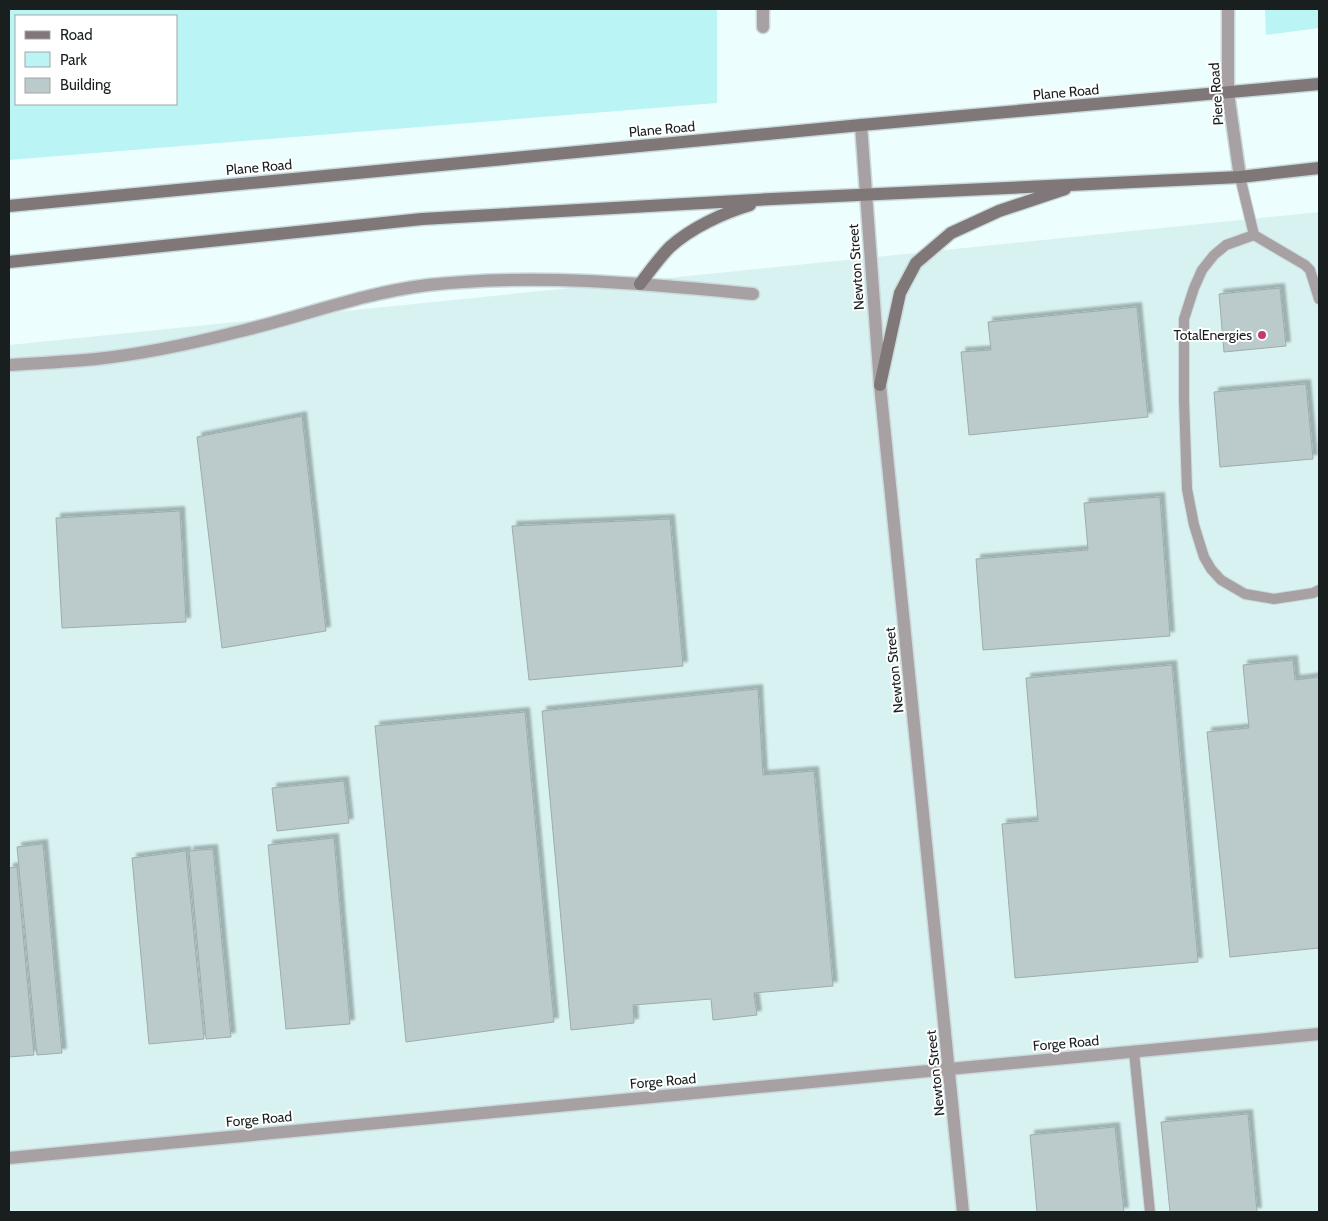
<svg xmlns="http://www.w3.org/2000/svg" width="1328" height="1221" font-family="Cabin,sans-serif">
  <defs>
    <filter id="shadow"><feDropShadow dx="4.5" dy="-4.5" stdDeviation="1" flood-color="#0004"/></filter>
  </defs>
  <rect width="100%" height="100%" fill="#edfefe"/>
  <!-- built -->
  <path fill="#d8f2f2" d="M1319 212V1212H9V345Z"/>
  <!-- green -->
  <path fill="#baf4f4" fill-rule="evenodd" d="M9 9H717V103L9 160ZM16 16H176V104H16Z
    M1265 9H1319V28L1266 35Z"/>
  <!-- building -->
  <path fill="#bbcbcb" stroke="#9dadad" filter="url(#shadow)" d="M1280 288 1286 346 1224 352 1219 294Z
    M1137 307 1148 417 969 435 961 352 991 350 988 322Z
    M1306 384 1313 459 1220 467 1214 392Z
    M302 416 326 631 222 648 197 437Z
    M1160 497 1170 636 983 650 976 559 1088 550 1084 503Z
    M180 511 186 622 62 628 56 518Z
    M670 519 683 666 529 680 512 526Z
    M1293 660 1295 680 1319 677V948L1230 957 1207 732 1249 728 1243 665Z
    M1172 665 1198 962 1015 978 1002 824 1038 821 1026 678Z
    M758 689 763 775 814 771 833 986 754 993 757 1015 713 1020 711 999 633 1005 634 1023 571 1030 542 711Z
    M525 712 554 1022 406 1042 375 726Z
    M344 781 349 823 277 831 272 788Z
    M334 838 350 1024 286 1029 268 845Z
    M43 844 62 1053 37 1055 17 847Z
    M213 849 231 1037 206 1039 189 851Z
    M186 851 204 1039 149 1044 132 858Z
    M17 867 34 1055 9 1057V868Z
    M1248 1114 1257 1212H1170L1161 1122Z
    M1115 1127 1124 1212H1037L1030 1135Z"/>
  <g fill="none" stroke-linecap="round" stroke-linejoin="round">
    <!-- lane casing -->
    <g stroke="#cbdada" stroke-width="12">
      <path id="lane" d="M1240 177 1254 235 1305 265 1310 270 1319 299
        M1254 235 1226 245 1214 255 1202 270 1194 288 1184 319V400L1187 489 1194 525 1204 557 1211 569 1221 580 1245 594 1274 599 1313 593 1319 590
        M1134 1052 1150 1212"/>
    </g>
    <!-- street casing -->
    <g stroke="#cbdada" stroke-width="15">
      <path id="street" d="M763 9V27
        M1228 9V93L1240 177
        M861 125 880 385 963 1212
        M9 365C38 363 67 362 96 359 143 354 190 344 237 332 301 317 362 293 428 285 535 273 647 284 753 294
        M9 1158 1319 1034"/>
    </g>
    <!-- secondary casing -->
    <g stroke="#cbdada" stroke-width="15">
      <path id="secondary" d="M9 206 861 125 1319 84
        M9 262 422 219 772 199 1240 177 1319 168
        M640 284C650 271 659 258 670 247 691 228 723 213 750 205
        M880 385 900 293 916 263 951 233 999 211 1065 189"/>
    </g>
    <!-- lane -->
    <use href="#lane" stroke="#a8a1a3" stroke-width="10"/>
    <!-- street -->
    <use href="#street" stroke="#a8a1a3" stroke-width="12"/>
    <!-- secondary -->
    <use href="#secondary" stroke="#807779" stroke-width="12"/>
  </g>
  <!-- markers -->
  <circle fill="#c33974" stroke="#fff" stroke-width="2" cx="1262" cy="335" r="5"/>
  <g text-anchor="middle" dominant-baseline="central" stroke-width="4" stroke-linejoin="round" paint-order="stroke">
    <!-- street labels -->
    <g font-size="14" fill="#191f1f" stroke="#fff">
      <text transform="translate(1066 92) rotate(-5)">Plane Road</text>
      <text transform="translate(1216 94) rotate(-94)">Piere Road</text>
      <text transform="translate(662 129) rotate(-5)">Plane Road</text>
      <text transform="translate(259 167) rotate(-5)">Plane Road</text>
      <text transform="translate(856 267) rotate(-94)">Newton Street</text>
      <text transform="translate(894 670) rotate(-96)">Newton Street</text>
      <text transform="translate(1066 1043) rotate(-5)">Forge Road</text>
      <text transform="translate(935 1073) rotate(-96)">Newton Street</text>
      <text transform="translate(663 1081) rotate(-5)">Forge Road</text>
      <text transform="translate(259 1119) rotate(-5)">Forge Road</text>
    </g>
    <!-- poi labels -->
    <g font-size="14" fill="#191f1f" stroke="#fff" text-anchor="end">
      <text x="1252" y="335">TotalEnergies</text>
    </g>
  </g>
  <!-- border -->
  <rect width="1328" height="1221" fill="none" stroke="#191f1f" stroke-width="20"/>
  <!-- legend -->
  <rect x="15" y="15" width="162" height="90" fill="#ffffff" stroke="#a3a5a5"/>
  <rect x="25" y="31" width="25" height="8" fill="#807779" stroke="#a3a5a5"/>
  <text x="60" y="40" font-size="15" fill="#191f1f">Road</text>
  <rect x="25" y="52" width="25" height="15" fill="#baf4f4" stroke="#a3a5a5"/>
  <text x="60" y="65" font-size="15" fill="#191f1f">Park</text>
  <rect x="25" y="78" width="25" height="15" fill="#bbcbcb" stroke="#a3a5a5"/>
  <text x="60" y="90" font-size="15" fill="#191f1f">Building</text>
</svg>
